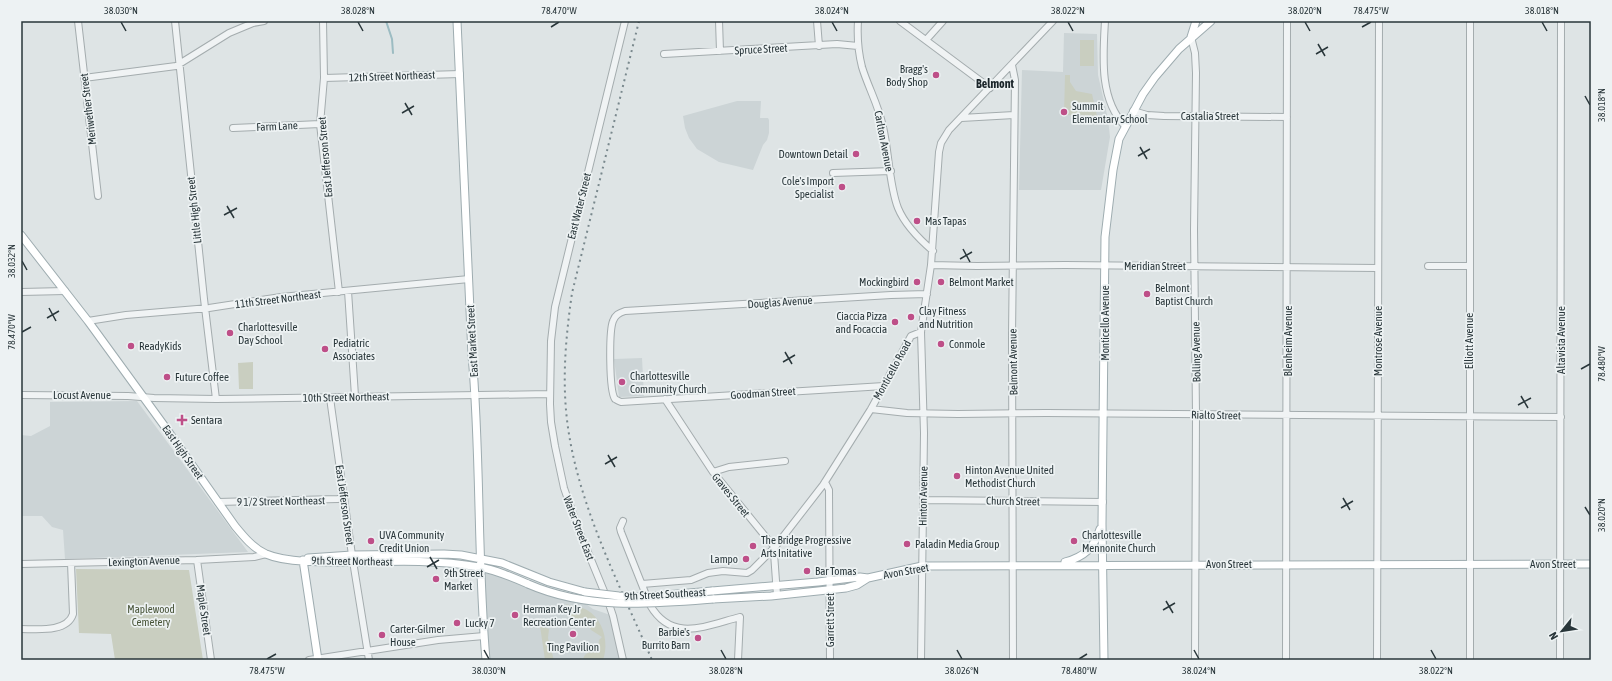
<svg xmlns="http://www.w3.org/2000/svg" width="1612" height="681" font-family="'Asap Condensed',sans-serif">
  <rect width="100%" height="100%" fill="#dee4e5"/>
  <!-- built -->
  <path fill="#ccd4d6" d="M1064 33 1097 34 1098 75 1108 119 1110 137 1101 190H1019L1022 70 1063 72Z
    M737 101H761L760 118H768V120L769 118V133L767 140 763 145 753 170 719 162 697 149 689 138 685 128 683 116Z
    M642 358 644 396 619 397 614 359Z
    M137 401 248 552 65 559 63 530 52 527 42 516H21V435L31 436 50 426V402Z
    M480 573H494L556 597 586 604 593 609 613 616 623 660H486Z"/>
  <!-- green -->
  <path fill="#c9cec0" d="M1080 40H1094V66H1080Z
    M1065 75H1070V82L1076 91 1092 94 1097 116 1064 115Z
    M253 362V389H239L238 363Z
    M76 569 189 570 203 660H115L111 634 79 633Z
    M566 604C572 606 582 607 587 610 604 620 609 643 603 660H578L580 658 583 659C585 654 586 653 592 652L594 647 598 646 599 640 602 637 591 630 588 625C582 623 576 620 571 616Z
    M540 626 549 629 548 638 550 647 549 651 552 653 554 660H545Z"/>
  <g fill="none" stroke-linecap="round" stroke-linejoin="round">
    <!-- stream -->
    <path stroke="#9cbcc2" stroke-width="2" d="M386 21 392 39 393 53"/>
    <!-- minor casing -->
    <g stroke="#a4acae" stroke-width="8">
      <path id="minor" d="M78 21 98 196
        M175 21 204 299 216 399
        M323 21 324 78 320 124 339 292
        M719 21 720 51
        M817 21 819 46
        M858 21C857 37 858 51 862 67 868 87 879 106 883 127 889 152 889 185 898 208 905 225 919 239 933 251
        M900 21 990 88
        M1105 21C1103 56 1099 99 1125 126
        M1191 37 1195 53 1196 73 1194 230 1196 414 1195 660
        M926 40 943 21
        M664 54 837 44 858 46
        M1012 65 1015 80 1012 336 1013 660
        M84 78 176 66 229 33 253 23 264 21
        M324 78 460 74
        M1133 111 1147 115 1164 116 1287 117
        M961 118 1014 115
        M233 128 320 124
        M833 173 891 171
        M931 265 977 266 1065 265 1378 268
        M1428 266H1469
        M348 291 355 396
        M21 292 65 291
        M88 321 126 315 209 308 281 297 469 279
        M884 386 621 402C618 401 617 400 615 399 609 391 609 331 613 321 615 315 619 313 625 311L891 295 927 294
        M21 395 128 396 154 398 216 399 550 394
        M330 398 352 555 369 660
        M665 399 713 472 769 541 775 547
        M871 409 907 413 958 414 1046 413 1561 417
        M713 472 729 467 785 461
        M825 482 829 490 830 660
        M923 500 1103 502
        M218 502 338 499 344 497
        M623 521 620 528 621 532 650 605C672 643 705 626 740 617L738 660
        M775 547 774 553 777 595
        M197 560 211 660
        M21 564 197 560 254 557 266 554
        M642 584 691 580 708 573 723 571 747 573 752 570 775 547 823 485 871 409 911 336 921 332
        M21 629C36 629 67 633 73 614L71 563
        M309 660 438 640 484 636
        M623 660 613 616 608 601 578 528 564 488 555 446 551 422 550 404 551 341 555 307 625 21
        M921 660 924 433 921 332 931 265 939 152 941 143 949 130 1053 21
        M1286 660 1287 21
        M1377 660 1379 21
        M1470 660V21
        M1560 660 1561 21"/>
    </g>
    <!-- major casing -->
    <g stroke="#9eacb0" stroke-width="9">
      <path id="major" d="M457 21 472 355C481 456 477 559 486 660
        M1191 37 1196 21
        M21 235 88 321 163 424 235 526C244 537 253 548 266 554 289 564 335 562 360 562 399 561 440 560 479 567 496 570 512 577 528 584
        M308 558 352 555 444 554 461 555 502 563 549 582 585 592
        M303 560 318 660
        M1065 562C1084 557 1094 548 1100 529
        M712 591 818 582 860 577 868 578
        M713 599 771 596 846 588 857 585 868 578 922 566 1591 564
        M1104 660 1102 524 1105 237 1113 170 1119 139 1143 94 1155 77 1179 49 1211 21"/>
    </g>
    <!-- minor -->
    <use href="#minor" stroke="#f0f3f4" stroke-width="6"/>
    <!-- major -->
    <use href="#major" stroke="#fff" stroke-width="7"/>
    <!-- rail -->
    <path stroke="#79888d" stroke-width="2" stroke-dasharray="2 4" stroke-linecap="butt" d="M639 21 572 293C566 335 562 377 567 420 577 504 619 583 652 660"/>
    <!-- major-bridge casing -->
    <g stroke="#9eacb0" stroke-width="9" stroke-linecap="butt">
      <path id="major-bridge" d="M528 584C588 610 650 604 713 599
        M585 592 619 596 643 597 712 591"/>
    </g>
    <!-- major-bridge -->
    <use href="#major-bridge" stroke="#fff" stroke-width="7"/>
  </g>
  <!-- ticks -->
  <path fill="none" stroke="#29363a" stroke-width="1.5" d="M121 22 126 31M358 22 363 31M832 22 837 31M1068 22 1073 31M1305 22 1310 31M1542 22 1547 31M551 27 559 22M1362 27 1371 22M1318 44 1325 56M1316 54 1328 47M1585 96 1590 105M405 103 412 115M402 113 414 106M1140 147 1147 159M1138 156 1150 149M227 206 234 218M224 215 237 208M963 249 970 262M960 259 972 252M22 261 27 270M49 308 56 321M47 318 59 311M22 332 31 327M785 352 792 364M783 362 795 355M1581 369 1590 364M1521 396 1528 408M1518 405 1531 398M608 455 615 467M605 464 617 457M1343 498 1350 510M1585 507 1590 515M1341 508 1353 501M430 557 437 569M427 567 439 560M1166 601 1173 613M1163 610 1175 603M484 650 489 659M721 650 726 659M957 650 962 659M1194 650 1199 659M1431 650 1436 659M267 659 276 654M1079 659 1087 654"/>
  <!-- markers -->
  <g fill="#be4f88" stroke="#edf2f3" stroke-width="1.5">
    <circle cx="936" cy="75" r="4"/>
    <circle cx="1064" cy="112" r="4"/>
    <circle cx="856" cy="154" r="4"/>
    <circle cx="842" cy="187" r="4"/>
    <circle cx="917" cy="221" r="4"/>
    <circle cx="917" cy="282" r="4"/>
    <circle cx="941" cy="282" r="4"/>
    <circle cx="1147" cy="294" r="4"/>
    <circle cx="911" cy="317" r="4"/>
    <circle cx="895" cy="322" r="4"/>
    <circle cx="230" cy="333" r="4"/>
    <circle cx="941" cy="344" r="4"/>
    <circle cx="131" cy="346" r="4"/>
    <circle cx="325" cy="349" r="4"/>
    <circle cx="167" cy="377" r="4"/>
    <circle cx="622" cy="382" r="4"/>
    <path d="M180 414h4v4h4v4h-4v4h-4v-4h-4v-4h4z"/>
    <circle cx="957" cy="476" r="4"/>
    <circle cx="371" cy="541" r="4"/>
    <circle cx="1074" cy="541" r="4"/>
    <circle cx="907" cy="544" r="4"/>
    <circle cx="753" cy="546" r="4"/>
    <circle cx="746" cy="559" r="4"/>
    <circle cx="807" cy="571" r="4"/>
    <circle cx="436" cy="579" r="4"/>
    <circle cx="515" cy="615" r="4"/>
    <circle cx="457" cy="623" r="4"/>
    <circle cx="573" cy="634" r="4"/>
    <circle cx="382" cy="635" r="4"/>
    <circle cx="698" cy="638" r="4"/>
  </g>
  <g text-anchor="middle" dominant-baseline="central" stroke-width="3.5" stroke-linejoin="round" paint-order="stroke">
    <!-- street labels -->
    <g font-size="11" fill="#29363a" stroke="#edf2f3">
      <text transform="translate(761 49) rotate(-3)">Spruce Street</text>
      <text transform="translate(392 76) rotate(-2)">12th Street Northeast</text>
      <text transform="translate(88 109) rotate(-97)">Meriwether Street</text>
      <text x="1210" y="116">Castalia Street</text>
      <text transform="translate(277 126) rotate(-3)">Farm Lane</text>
      <text transform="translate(884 141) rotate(79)">Carlton Avenue</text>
      <text transform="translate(325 157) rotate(-95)">East Jefferson Street</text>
      <text transform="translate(579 206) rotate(-76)">East Water Street</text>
      <text transform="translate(194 210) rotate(-96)">Little High Street</text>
      <text x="1155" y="266">Meridian Street</text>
      <text transform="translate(278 299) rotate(-7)">11th Street Northeast</text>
      <text transform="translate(780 302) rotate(-4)">Douglas Avenue</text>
      <text transform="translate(1105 323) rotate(-90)">Monticello Avenue</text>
      <text transform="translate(1561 340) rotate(-90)">Altavista Avenue</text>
      <text transform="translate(472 341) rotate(-93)">East Market Street</text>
      <text transform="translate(1288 341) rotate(-90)">Blenheim Avenue</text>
      <text transform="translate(1378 341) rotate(-90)">Montrose Avenue</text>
      <text transform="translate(1469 341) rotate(-90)">Elliott Avenue</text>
      <text transform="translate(1196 352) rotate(-91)">Bolling Avenue</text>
      <text transform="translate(1013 362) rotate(-91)">Belmont Avenue</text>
      <text transform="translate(892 370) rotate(-61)">Monticello Road</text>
      <text transform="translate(763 393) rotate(-4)">Goodman Street</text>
      <text x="82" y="395">Locust Avenue</text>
      <text transform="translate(346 397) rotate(-1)">10th Street Northeast</text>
      <text transform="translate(1216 415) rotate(1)">Rialto Street</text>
      <text transform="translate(183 452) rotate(55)">East High Street</text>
      <text transform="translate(731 495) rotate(51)">Graves Street</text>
      <text transform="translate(923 496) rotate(-89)">Hinton Avenue</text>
      <text transform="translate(281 501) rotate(-1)">9 1/2 Street Northeast</text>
      <text transform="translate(1013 501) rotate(1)">Church Street</text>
      <text transform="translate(345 505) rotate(82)">East Jefferson Street</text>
      <text transform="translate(579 528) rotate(69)">Water Street East</text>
      <text transform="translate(144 561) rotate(-2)">Lexington Avenue</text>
      <text transform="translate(352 561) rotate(1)">9th Street Northeast</text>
      <text x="1229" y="564">Avon Street</text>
      <text x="1553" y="564">Avon Street</text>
      <text transform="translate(906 571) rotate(-10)">Avon Street</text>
      <text transform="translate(665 594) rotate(-3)">9th Street Southeast</text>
      <text transform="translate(204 610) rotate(82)">Maple Street</text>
      <text transform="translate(830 620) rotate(-90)">Garrett Street</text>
    </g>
    <!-- poi labels -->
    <g font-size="11" fill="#29363a" stroke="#edf2f3" text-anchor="start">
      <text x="928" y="69" text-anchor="end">Bragg's<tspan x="928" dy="13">Body Shop</tspan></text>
      <text x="1072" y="106">Summit<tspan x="1072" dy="13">Elementary School</tspan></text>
      <text x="848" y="154" text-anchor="end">Downtown Detail</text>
      <text x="834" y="181" text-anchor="end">Cole's Import<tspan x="834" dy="13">Specialist</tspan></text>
      <text x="925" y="221">Mas Tapas</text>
      <text x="909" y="282" text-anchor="end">Mockingbird</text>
      <text x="949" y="282">Belmont Market</text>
      <text x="1155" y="288">Belmont<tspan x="1155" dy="13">Baptist Church</tspan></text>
      <text x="919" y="311">Clay Fitness<tspan x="919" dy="13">and Nutrition</tspan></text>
      <text x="887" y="316" text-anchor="end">Ciaccia Pizza<tspan x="887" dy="13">and Focaccia</tspan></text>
      <text x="238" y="327">Charlottesville<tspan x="238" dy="13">Day School</tspan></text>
      <text x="333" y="343">Pediatric<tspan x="333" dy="13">Associates</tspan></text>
      <text x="949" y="344">Conmole</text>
      <text x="139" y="346">ReadyKids</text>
      <text x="630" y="376">Charlottesville<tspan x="630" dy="13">Community Church</tspan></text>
      <text x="175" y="377">Future Coffee</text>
      <text x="191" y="420">Sentara</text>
      <text x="965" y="470">Hinton Avenue United<tspan x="965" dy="13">Methodist Church</tspan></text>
      <text x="379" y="535">UVA Community<tspan x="379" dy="13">Credit Union</tspan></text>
      <text x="1082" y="535">Charlottesville<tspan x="1082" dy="13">Mennonite Church</tspan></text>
      <text x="761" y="540">The Bridge Progressive<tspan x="761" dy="13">Arts Initative</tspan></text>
      <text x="915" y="544">Paladin Media Group</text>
      <text x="738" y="559" text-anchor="end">Lampo</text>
      <text x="815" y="571">Bar Tomas</text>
      <text x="444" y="573">9th Street<tspan x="444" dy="13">Market</tspan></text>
      <text x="523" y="609">Herman Key Jr<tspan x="523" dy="13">Recreation Center</tspan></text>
      <text x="465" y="623">Lucky 7</text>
      <text x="390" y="629">Carter-Gilmer<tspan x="390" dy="13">House</tspan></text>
      <text x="690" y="632" text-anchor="end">Barbie's<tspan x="690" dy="13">Burrito Barn</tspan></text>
      <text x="573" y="647" text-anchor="middle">Ting Pavilion</text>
    </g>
    <!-- park labels -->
    <g font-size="11" fill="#485438" stroke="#edf2f3">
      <text x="151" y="609">Maplewood<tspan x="151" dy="13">Cemetery</tspan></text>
    </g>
    <!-- neighbourhood labels -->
    <g font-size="12" font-weight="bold" fill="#1b262b" stroke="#edf2f3">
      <text x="995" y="84">Belmont</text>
    </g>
  </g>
  <!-- border -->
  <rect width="1612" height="681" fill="none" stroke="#edf2f3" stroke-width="44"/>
  <!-- north arrow -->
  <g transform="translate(1562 631) rotate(240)" stroke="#edf2f3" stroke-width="3" paint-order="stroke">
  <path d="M0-3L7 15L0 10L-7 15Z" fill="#29363a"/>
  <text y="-6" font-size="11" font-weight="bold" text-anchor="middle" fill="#29363a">N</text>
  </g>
  <rect x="22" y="22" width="1568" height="637" fill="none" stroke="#29363a" stroke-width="1.5"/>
  <g font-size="10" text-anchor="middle" fill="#29363a">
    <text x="121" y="14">38.030°N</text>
    <text x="358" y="14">38.028°N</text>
    <text x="559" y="14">78.470°W</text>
    <text x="832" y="14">38.024°N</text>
    <text x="1068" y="14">38.022°N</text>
    <text x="1305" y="14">38.020°N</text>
    <text x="1371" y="14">78.475°W</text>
    <text x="1542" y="14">38.018°N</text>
    <text transform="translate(1601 105) rotate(-90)" y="4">38.018°N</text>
    <text transform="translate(11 261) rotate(-90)" y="4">38.032°N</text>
    <text transform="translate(11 332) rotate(-90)" y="4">78.470°W</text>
    <text transform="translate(1601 364) rotate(-90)" y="4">78.480°W</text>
    <text transform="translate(1601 515) rotate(-90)" y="4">38.020°N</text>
    <text x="267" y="674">78.475°W</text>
    <text x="489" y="674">38.030°N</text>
    <text x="726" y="674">38.028°N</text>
    <text x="962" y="674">38.026°N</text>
    <text x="1079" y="674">78.480°W</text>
    <text x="1199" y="674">38.024°N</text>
    <text x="1436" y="674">38.022°N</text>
  </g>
</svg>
